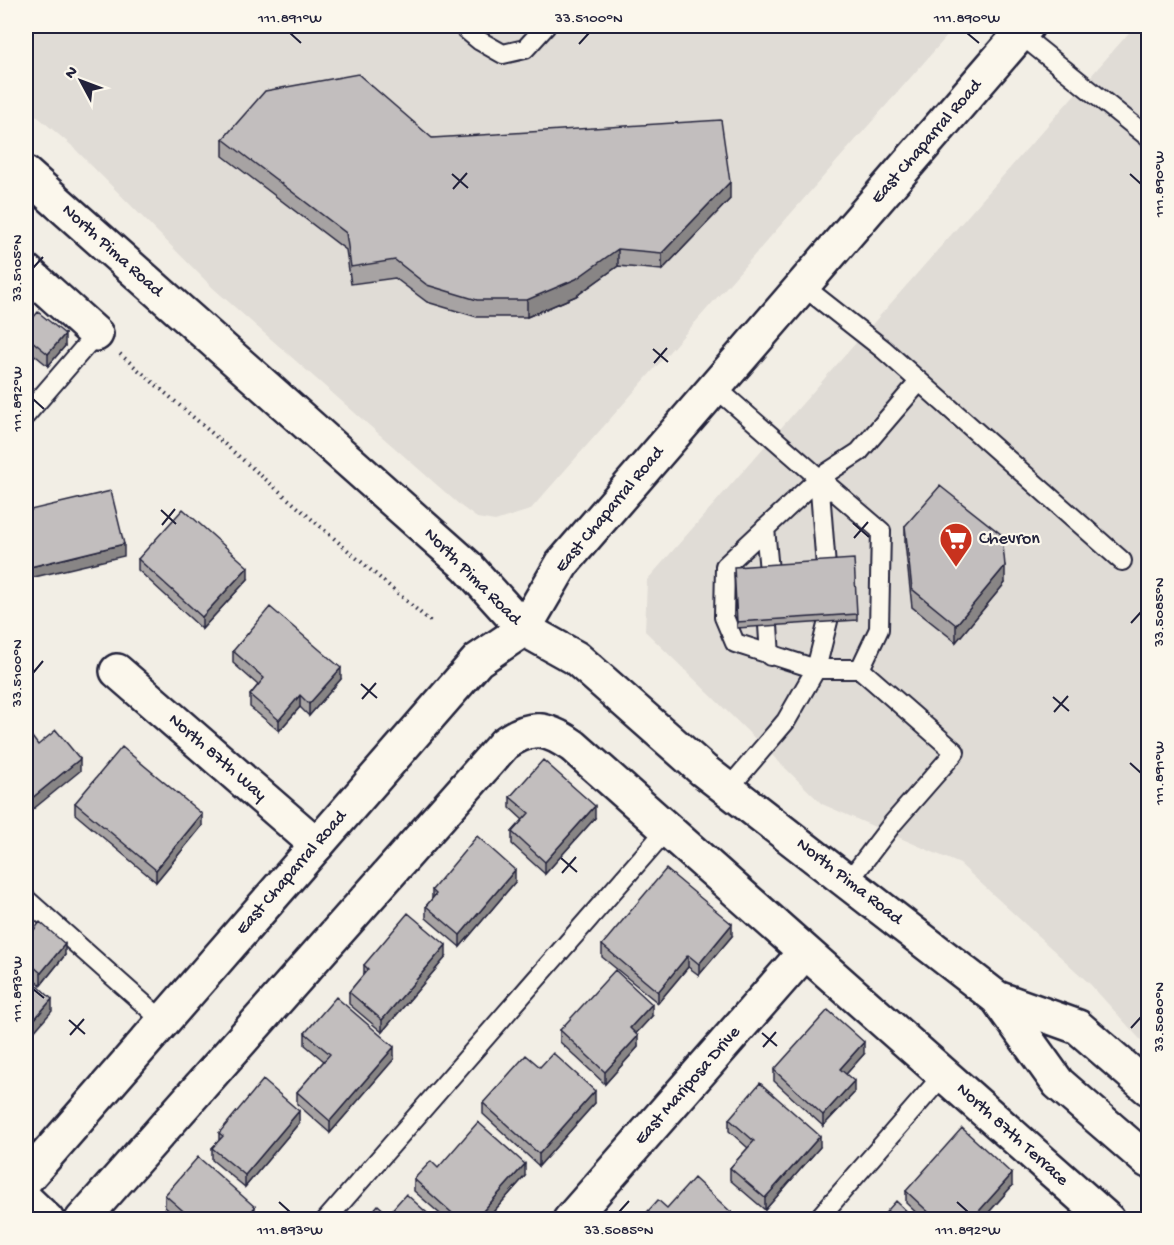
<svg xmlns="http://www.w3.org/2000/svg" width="1174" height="1245" font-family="'Gochi Hand',sans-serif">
  <rect width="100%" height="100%" fill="#f2eee5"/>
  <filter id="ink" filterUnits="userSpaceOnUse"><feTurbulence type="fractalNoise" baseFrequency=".0167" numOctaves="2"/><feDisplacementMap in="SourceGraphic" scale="12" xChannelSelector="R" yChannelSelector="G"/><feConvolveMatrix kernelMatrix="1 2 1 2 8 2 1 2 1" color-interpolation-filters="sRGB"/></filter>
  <g filter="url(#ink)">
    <!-- built -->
    <path fill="#e0dcd6" d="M26 26H956L530 510 495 521 477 518 462 507 213 288 71 145 26 107Z
      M1135 26H1148V1048L1090 984 960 864 822 804 645 631 647 580Z"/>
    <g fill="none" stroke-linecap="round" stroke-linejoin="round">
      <!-- service casing -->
      <g stroke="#22223b" stroke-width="22">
        <path id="service" d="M462 26 480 41 503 54 525 49 546 26
          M1003 26 1020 34 1148 137
          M803 286 883 349 1122 561
          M716 388 819 478 859 452 919 382
          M26 415 96 334
          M819 478 725 566 724 617 735 643 816 669 828 621
          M819 478 881 531 879 629 860 669
          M819 478 826 567
          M765 528 769 571
          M768 625 770 656
          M728 789 786 721 816 669H860L955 752 893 823 848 882
          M26 899 163 1021
          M326 1220 667 829
          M817 1220 944 1074"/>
      </g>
      <!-- minor casing -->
      <g stroke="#22223b" stroke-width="38">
        <path id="minor" d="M26 271 96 334
          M117 671 317 845
          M26 1200 47 1220
          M82 1220 504 744C531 724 547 728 573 746L1108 1220
          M570 1220 805 952"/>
      </g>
      <!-- secondary casing -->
      <g stroke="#22223b" stroke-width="38">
        <path id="secondary" d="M26 174 467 566 524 629 576 658 703 770 997 998 1058 1083 1148 1161
          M997 998 1078 1027 1148 1088
          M26 1179 478 660 524 629 562 564 1027 26"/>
      </g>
      <!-- path -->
      <path stroke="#22223b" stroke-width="4" stroke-dasharray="1.5 4.5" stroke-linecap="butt" d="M120 354 431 622"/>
      <!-- service -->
      <use href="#service" stroke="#fbf7ec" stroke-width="18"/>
      <!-- minor -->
      <use href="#minor" stroke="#fbf7ec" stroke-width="33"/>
      <!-- secondary -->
      <use href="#secondary" stroke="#fbf7ec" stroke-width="33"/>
    </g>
    <!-- wall -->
    <path fill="#a7a3a3" stroke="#22223b" stroke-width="1.5" d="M432 138 730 199 662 270 618 266 576 296 527 317H477L427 302 395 278 351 284 346 250 223 156V139Z
      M26 326 65 346 48 366 26 348Z
      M905 526 1005 583 956 642 912 607 905 543Z
      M138 559 248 579 202 629 138 570Z
      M734 573 857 614V620L737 628Z
      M233 651 341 679 309 716 300 707 279 731 250 707V695L258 685 233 663Z
      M510 797 595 818 545 874 512 844V832L523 820 510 808Z
      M75 803 202 826 156 882 75 814Z
      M515 882 460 947 426 918V906L432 899V890Z
      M732 936 699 975 688 967 658 1003 602 957V945Z
      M26 940 65 955 41 985 26 972Z
      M446 957 382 1032 349 1004V992L364 974V965Z
      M652 1016 636 1033 638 1047 605 1084 560 1042V1030Z
      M305 1033 394 1059 330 1133 297 1104V1092L324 1061 305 1045Z
      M864 1054 846 1074 854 1093 823 1126 774 1081V1070Z
      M540 1067 595 1103 539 1166 483 1114V1103Z
      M729 1119 820 1147 765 1210 730 1180V1168L748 1148 729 1131Z
      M299 1123 245 1187 212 1160V1148L219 1141V1133Z
      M525 1176 486 1220H447L414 1191V1179Z
      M1012 1186 982 1220H924L906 1203V1191Z
      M165 1195 255 1219 179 1220 165 1207Z"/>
    <!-- shaded-wall -->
    <path fill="#888585" stroke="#22223b" stroke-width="1.5" d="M730 182V199L662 270V253Z
      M618 249V266L576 296 527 317V300Z
      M65 334V346L48 366V354Z
      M124 544V556L26 579V568Z
      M1005 566V583L956 642V625Z
      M248 567V579L202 629V617Z
      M27 642V654L26 662V650Z
      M341 668V679L309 716V704Z
      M300 695V707L279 731V720Z
      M80 759V771L26 815V803Z
      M595 806V818L545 874V862Z
      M202 814V826L156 882V870Z
      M515 870V882L460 947V935Z
      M732 924V936L699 975V964Z
      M65 944V955L41 985V973Z
      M446 945V957L382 1032V1020Z
      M688 955V967L658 1003V992Z
      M52 999V1011L26 1041V1029Z
      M652 1004V1016L630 1040V1028Z
      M638 1036V1047L605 1084V1072Z
      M864 1042V1054L840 1081V1069Z
      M394 1047V1059L330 1133V1121Z
      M854 1081V1093L823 1126V1115Z
      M595 1091V1103L539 1166V1154Z
      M299 1111V1123L245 1187V1175Z
      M820 1136V1147L765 1210V1198Z
      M525 1164V1176L486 1220H475Z
      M1012 1174V1186L982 1220H971Z
      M255 1207 254 1220H244Z
      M731 1212V1220H724Z"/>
    <!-- building -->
    <path fill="#c2bebe" stroke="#22223b" stroke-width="1.5" d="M358 74 432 138 721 120 730 182 662 253 618 249 576 279 527 300H477L427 285 395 260 351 267 346 233 223 139 265 91Z
      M38 312 65 334 48 354 26 336V326Z
      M940 486 1002 535 1005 566 956 625 912 589 905 526Z
      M111 491 124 544 26 568V511Z
      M183 509 248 567 202 617 138 559Z
      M854 559 857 614 737 622 734 567Z
      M270 607 341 668 309 704 300 695 279 720 250 695 264 678 233 651Z
      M26 729 38 745 56 730 80 759 26 803Z
      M122 747 202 814 156 870 75 803Z
      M543 760 595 806 545 862 512 832 529 813 510 797Z
      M477 836 515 870 460 935 426 906 436 894 432 890Z
      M666 869 732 924 699 964 688 955 658 992 602 945Z
      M408 913 446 945 382 1020 349 992 368 969 364 965Z
      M40 922 65 944 41 973 26 960V940Z
      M615 970 652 1004 630 1028 638 1036 605 1072 560 1030Z
      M26 975 52 999 26 1029Z
      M336 997 394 1047 330 1121 297 1092 330 1054 305 1033Z
      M828 1010 864 1042 840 1069 854 1081 823 1115 774 1070Z
      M553 1053 595 1091 539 1154 483 1103 526 1055 540 1067Z
      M263 1080 299 1111 245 1175 212 1148 223 1136 219 1133Z
      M760 1083 820 1136 765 1198 730 1168 754 1141 729 1119Z
      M478 1122 525 1164 475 1220H460L414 1179 431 1161 438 1168Z
      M962 1128 1012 1174 971 1220H937L906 1191Z
      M198 1157 255 1207 244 1220H186L189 1216 165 1195Z
      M694 1178 731 1212 724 1220H640L658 1200 667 1208Z
      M406 1194 435 1220H365L378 1205 388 1214Z
      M896 1201 916 1220H879Z"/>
  </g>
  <!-- ticks -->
  <path fill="none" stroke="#22223b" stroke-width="2" d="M290 33 301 43M967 33 979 43M579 44 589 33M452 174 468 188M1130 174 1141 184M453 189 467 173M33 268 43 257M653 349 668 362M654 363 667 348M33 399 44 409M161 510 176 524M853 523 869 537M162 525 175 509M854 538 868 522M1131 623 1141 612M33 673 43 661M361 684 377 698M1053 697 1069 711M362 699 376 683M1054 712 1068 696M1130 763 1141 773M561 858 577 872M562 873 576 857M33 989 44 998M69 1020 85 1034M1131 1028 1141 1017M762 1033 777 1046M70 1035 84 1019M763 1047 776 1032M279 1202 290 1212M957 1202 968 1212M619 1212 629 1201"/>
  <!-- icons -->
  <defs>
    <g id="supermarket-pin" transform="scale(1.725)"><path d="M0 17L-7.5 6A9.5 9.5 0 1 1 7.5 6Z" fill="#c8321e" stroke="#fbf7ec"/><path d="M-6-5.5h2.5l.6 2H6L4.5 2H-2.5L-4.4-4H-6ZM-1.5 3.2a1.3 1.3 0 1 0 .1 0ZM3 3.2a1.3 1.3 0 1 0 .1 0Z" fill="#fff"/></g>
  </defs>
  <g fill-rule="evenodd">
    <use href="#supermarket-pin" x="956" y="539"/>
  </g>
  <g text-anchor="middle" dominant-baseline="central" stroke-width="4.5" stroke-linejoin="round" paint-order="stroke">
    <!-- street labels -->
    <g font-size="18" fill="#22223b" stroke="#fbf7ec">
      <text transform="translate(927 142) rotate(-49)">East Chaparral Road</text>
      <text transform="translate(112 251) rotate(42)">North Pima Road</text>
      <text transform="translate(610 510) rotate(-50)">East Chaparral Road</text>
      <text transform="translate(472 577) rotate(45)">North Pima Road</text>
      <text transform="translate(217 758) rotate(41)">North 87th Way</text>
      <text transform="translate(292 873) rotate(-49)">East Chaparral Road</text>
      <text transform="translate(849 882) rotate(38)">North Pima Road</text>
      <text transform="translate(688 1086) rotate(-49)">East Mariposa Drive</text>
      <text transform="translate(1012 1135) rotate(42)">North 87th Terrace</text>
    </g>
    <!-- poi labels -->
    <g font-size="18" fill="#22223b" stroke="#fbf7ec" text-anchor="start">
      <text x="979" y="539">Chevron</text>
    </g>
  </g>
  <!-- margin -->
  <rect width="1174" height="1245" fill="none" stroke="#fbf7ec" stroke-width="66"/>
  <!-- north arrow -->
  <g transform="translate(81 81) rotate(311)" stroke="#fbf7ec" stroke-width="4.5" paint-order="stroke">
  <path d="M0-4.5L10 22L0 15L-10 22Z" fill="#22223b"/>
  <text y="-9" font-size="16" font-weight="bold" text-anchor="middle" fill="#22223b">N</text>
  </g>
  <rect x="33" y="33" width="1108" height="1179" fill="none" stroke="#22223b" stroke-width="2"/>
  <g font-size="15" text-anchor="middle" fill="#22223b">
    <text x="290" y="22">111.891°W</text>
    <text x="589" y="22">33.5100°N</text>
    <text x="967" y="22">111.890°W</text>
    <text transform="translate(1158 184) rotate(-90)" y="5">111.890°W</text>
    <text transform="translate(16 268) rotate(-90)" y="5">33.5105°N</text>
    <text transform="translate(16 399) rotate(-90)" y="5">111.892°W</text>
    <text transform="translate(1158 612) rotate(-90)" y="5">33.5085°N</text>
    <text transform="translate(16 673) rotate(-90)" y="5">33.5100°N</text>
    <text transform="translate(1158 773) rotate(-90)" y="5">111.891°W</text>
    <text transform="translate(16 989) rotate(-90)" y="5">111.893°W</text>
    <text transform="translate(1158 1017) rotate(-90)" y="5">33.5080°N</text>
    <text x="290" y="1234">111.893°W</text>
    <text x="619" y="1234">33.5085°N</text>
    <text x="968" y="1234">111.892°W</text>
  </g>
</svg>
